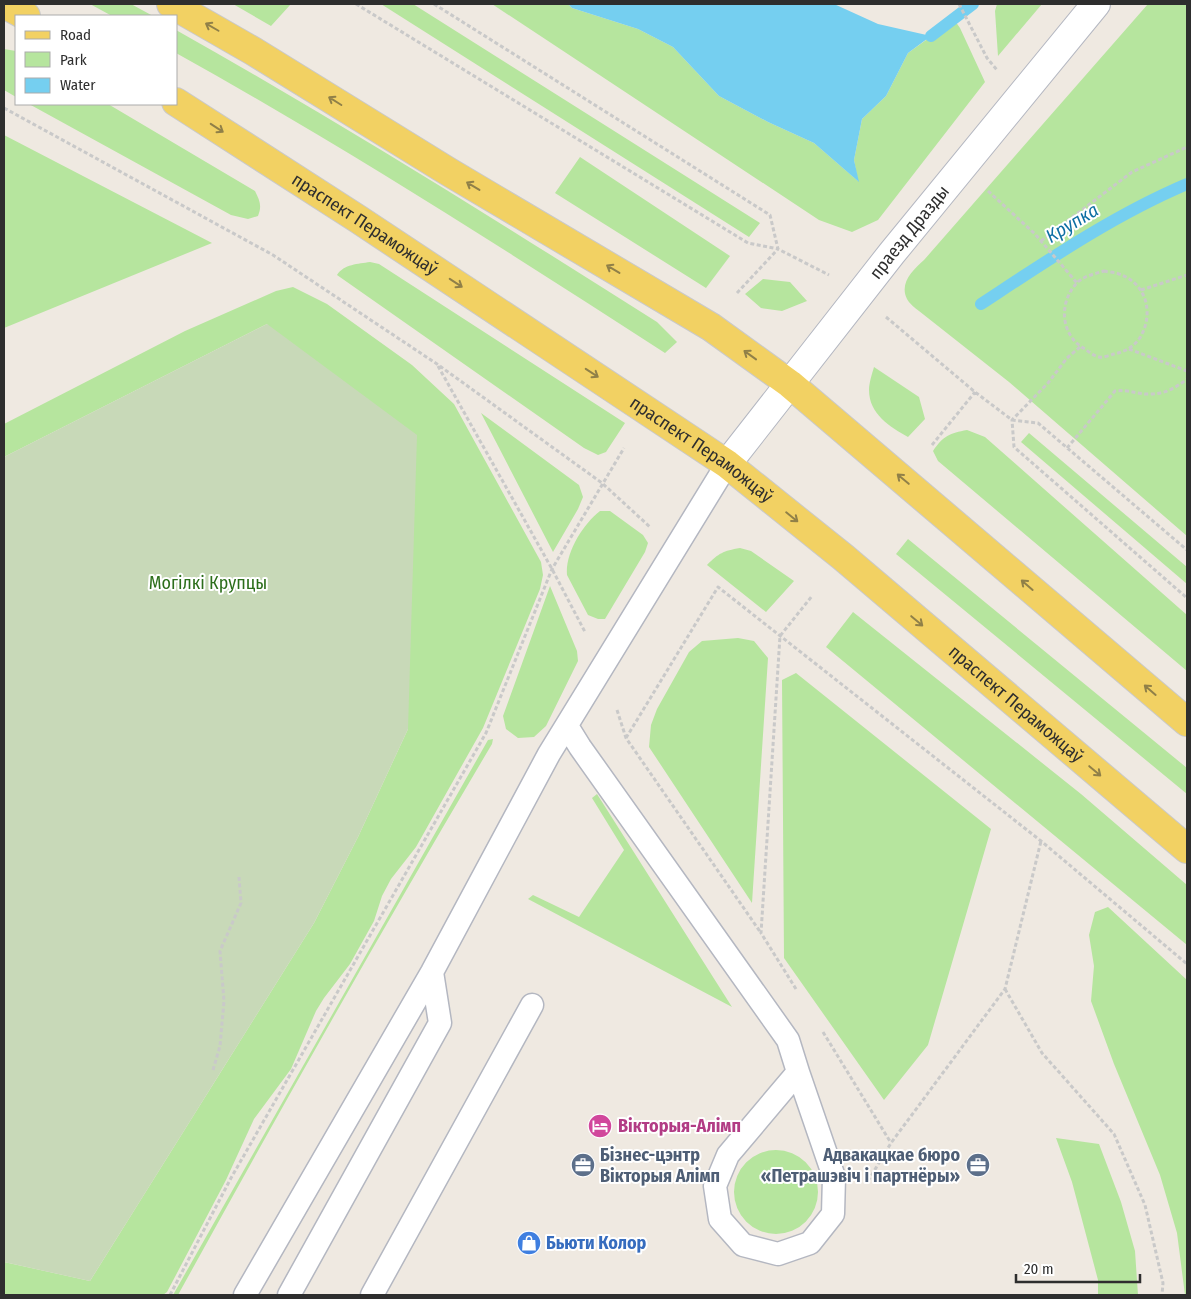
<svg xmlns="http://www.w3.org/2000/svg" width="1191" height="1299" font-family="'Fira Sans Condensed',sans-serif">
  <rect width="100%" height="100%" fill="#efe9e1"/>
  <!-- green -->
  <path fill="#b6e59e" d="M90 4H131L153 16H112Z
    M233 4H291L271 26Z
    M381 4H413L760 223 749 237Z
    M492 4H568L572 8 638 29 673 47 719 96 768 122 814 143 858 181 854 160 862 119 886 96 908 53 947 25 953 18 960 28 985 82 878 220 852 232 819 220Z
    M997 4H1042L998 56 995 11Z
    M1148 4H1187V536L1009 382 919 311C915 308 909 303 907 299 899 283 913 270 924 260Z
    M176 30C340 122 499 222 657 322L677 342 665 353C504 249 343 146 176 53Z
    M4 49 16 51V97L4 90Z
    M29 104H108L255 191C260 201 262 206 258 216L248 219 231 215Z
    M4 135 212 243 4 328Z
    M580 157 730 256 706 288 555 193Z
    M370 262 379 264 625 423 606 452 598 455 584 448 337 275C344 264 358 264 370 262Z
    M763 279 790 282 807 301 782 311 761 308 745 294Z
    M293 287 327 304 412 365 454 404 541 562 543 575 540 589 483 728 416 847 391 879 382 896 374 921 350 964 324 998 316 1011 291 1069 254 1119 226 1180 167 1292 163 1295H4V1262L90 1281 314 923 358 837 408 729 267 324 4 457V424L185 331 276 291Z
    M874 367 919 397 925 419 908 437C890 427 869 414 869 390 869 383 872 374 874 367Z
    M481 413 579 485 583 497 578 509 553 552Z
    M967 430 985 437 1187 615V671L938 461 933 451C943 436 950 433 967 430Z
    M1029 433 1187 567V584L1021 442Z
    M600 511H610L643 535 648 543 645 552 605 619H598L588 615 567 575C565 553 583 524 600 511Z
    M908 539 1187 768V794L896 554Z
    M740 548 751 551 794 581 766 612 707 565C719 553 723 551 740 548Z
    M550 586 577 651 578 661 546 726 534 737 518 738 506 729 503 716Z
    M853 612 1081 794 1187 885V945L826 647Z
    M738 638 754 641 768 658 752 903 649 747 651 725 657 709 689 652 702 641Z
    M796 673 991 829 928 1045 884 1100 784 958 782 680Z
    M493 739 492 744C384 926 280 1110 178 1295H173L488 740Z
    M597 794 732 1007 528 899 533 895 579 917 624 850 592 798Z
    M1108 907 1187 980V1295H1185L1177 1233 1160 1175 1114 1064 1091 1001 1094 966 1089 935 1095 912Z
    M1056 1138 1099 1144 1121 1202 1135 1251 1138 1295H1098V1280L1072 1182Z
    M734 1192a42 42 0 1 1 84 0a42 42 0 1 1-84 0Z"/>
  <!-- cemetery -->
  <path fill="#c8d9b8" d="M267 324 417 435 408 729 358 837 314 923 90 1281 4 1262V457Z"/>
  <!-- water -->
  <path fill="#75cff0" d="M568 4H834L878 24 931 36 908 53 886 96 862 119 854 160 859 182 814 143 768 122 719 96 673 47 638 29 572 8Z"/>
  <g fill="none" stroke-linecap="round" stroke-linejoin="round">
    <!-- stream -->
    <path stroke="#75cff0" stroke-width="12" d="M931 36 973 4
      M981 304C1048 260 1114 215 1187 184"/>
    <!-- service casing -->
    <g stroke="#b4b7c1" stroke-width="25">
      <path id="service" d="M567 726 580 747 788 1040 798 1072 728 1155 715 1186 720 1219 743 1245 778 1254 810 1243 833 1214 834 1177 798 1072
        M245 1295 432 972 549 754 727 464
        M289 1295 440 1023 432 972
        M372 1295 532 1005"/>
    </g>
    <!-- tertiary casing -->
    <g stroke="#b4b7c1" stroke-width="30">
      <g id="tertiary">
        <path id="s1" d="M727 464 892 253 1096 4"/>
      </g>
    </g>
    <!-- primary casing -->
    <g stroke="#c9c9c9" stroke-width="30">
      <g id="primary">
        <path d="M4 4 26 16"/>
        <path d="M171 4 253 51 449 172 711 327 790 384 1187 722"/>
        <path id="s2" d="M176 102 358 219 727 464 843 557 1187 849"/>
      </g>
    </g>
    <!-- path -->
    <path stroke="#c9c9c9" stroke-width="3" stroke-dasharray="4 2.5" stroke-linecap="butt" d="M356 4 748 243 778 249
      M434 4 770 215 778 249 829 275
      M959 4 987 58 997 70
      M4 108 273 255 437 364 602 483 650 527
      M988 191 1035 234 1077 283
      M1041 241 1132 172 1187 147
      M1104 271C1108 272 1114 272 1119 274 1146 283 1154 312 1141 336 1135 346 1125 352 1114 354 1110 355 1103 358 1099 357 1094 356 1089 352 1085 349 1061 336 1058 304 1076 284 1083 276 1094 274 1104 271Z
      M1141 290 1187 275
      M737 293 778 249
      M886 317 975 392 1012 420 1038 423 1187 550
      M1080 347 1067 358 1048 383 1012 420 1014 447 1187 598
      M1129 349 1187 371
      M438 366 552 569 585 632
      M932 445 975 392
      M1067 448 1115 391C1128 389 1139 395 1151 394 1165 394 1177 387 1187 379
      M617 710 626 738 761 933
      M626 738 718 587 1041 841 1187 964
      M796 989 761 933 780 636 812 596
      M1005 989 1042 1053 1114 1134 1145 1205 1163 1283 1162 1295
      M823 1032 891 1143
      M213 1070 220 1046 224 1001 220 951 241 903 239 877
      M868 1181 891 1143 1005 989 1041 841
      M170 1295 231 1178 486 733 552 569 624 448"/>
    <!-- service -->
    <use href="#service" stroke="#fff" stroke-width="22"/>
    <!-- tertiary -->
    <use href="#tertiary" stroke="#fff" stroke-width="28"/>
    <!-- primary -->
    <use href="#primary" stroke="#f2d163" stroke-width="28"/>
  </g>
  <!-- one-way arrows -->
  <defs><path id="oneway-shaft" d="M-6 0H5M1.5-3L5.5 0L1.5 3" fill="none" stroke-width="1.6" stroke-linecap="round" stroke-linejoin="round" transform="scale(1.25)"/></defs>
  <g stroke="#908048">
    <use href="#oneway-shaft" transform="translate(212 27) rotate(-150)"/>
    <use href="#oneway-shaft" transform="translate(335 101) rotate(-148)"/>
    <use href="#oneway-shaft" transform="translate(217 128) rotate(33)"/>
    <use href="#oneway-shaft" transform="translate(473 186) rotate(-149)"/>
    <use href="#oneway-shaft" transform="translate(613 269) rotate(-149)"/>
    <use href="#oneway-shaft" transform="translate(456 283) rotate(33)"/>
    <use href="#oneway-shaft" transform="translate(750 355) rotate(-144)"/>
    <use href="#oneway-shaft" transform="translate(592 373) rotate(33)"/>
    <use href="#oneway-shaft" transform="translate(903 479) rotate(-140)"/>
    <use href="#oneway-shaft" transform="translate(792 517) rotate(39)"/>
    <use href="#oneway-shaft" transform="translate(1027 585) rotate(-139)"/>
    <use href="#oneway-shaft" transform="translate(917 621) rotate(40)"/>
    <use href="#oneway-shaft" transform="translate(1150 690) rotate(-139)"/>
    <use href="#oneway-shaft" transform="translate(1095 771) rotate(40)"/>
  </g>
  <!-- icons -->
  <defs>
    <g id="hotel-disc" transform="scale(1.25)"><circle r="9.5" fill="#d1479c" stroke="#fff"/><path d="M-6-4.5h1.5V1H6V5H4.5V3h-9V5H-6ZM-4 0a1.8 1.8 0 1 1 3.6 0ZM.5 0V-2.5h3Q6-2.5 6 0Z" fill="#fff"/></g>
    <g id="office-disc" transform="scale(1.25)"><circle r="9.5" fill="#5c6f8a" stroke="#fff"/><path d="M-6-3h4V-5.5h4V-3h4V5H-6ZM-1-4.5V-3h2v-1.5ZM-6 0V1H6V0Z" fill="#fff"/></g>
    <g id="shop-disc" transform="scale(1.25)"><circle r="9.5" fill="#3f7fe0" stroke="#fff"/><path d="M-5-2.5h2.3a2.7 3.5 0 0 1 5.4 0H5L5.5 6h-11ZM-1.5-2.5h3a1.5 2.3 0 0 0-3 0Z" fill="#fff"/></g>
  </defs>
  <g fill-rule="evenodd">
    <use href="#hotel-disc" x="600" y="1126"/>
    <use href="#office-disc" x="583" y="1165"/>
    <use href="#office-disc" x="978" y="1165"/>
    <use href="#shop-disc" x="529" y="1243"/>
  </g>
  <g text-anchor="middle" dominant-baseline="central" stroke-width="4" stroke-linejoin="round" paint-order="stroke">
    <!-- street labels -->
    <g font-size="18" fill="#2e2e2e" stroke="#fff">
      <text stroke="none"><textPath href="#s2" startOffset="225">праспект Пераможцаў</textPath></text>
      <text stroke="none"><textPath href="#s1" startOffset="295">праезд Дразды</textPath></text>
      <text stroke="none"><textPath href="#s2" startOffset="630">праспект Пераможцаў</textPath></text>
      <text stroke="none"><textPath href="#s2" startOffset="1035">праспект Пераможцаў</textPath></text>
    </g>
    <!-- park labels -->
    <g font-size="18" fill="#2c6e1b" stroke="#fff">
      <text x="208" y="583">Могілкі Крупцы</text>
    </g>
    <!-- hotel labels -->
    <g font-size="18" font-weight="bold" fill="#b23c85" stroke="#fff" text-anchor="start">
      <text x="618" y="1126">Вікторыя-Алімп</text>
    </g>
    <!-- service labels -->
    <g font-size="18" font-weight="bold" fill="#4e5e75" stroke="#fff" text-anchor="start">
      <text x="600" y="1155">Бізнес-цэнтр<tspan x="600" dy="21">Вікторыя Алімп</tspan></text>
      <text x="960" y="1155" text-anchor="end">Адвакацкае бюро<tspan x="960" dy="21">«Петрашэвіч і партнёры»</tspan></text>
    </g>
    <!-- shop labels -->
    <g font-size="18" font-weight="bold" fill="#366cbe" stroke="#fff" text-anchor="start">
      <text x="546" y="1243">Бьюти Колор</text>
    </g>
    <!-- water labels -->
    <g font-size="19" font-style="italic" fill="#0d6fa3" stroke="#fff">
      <text transform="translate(1072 223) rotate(-31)">Крупка</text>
    </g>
  </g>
  <!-- border -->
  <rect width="1191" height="1299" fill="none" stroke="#2e2e2e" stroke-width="10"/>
  <!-- legend -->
  <rect x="15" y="15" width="162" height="90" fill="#ffffff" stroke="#ababab"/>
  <rect x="25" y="31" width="25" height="8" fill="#f2d163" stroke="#ababab"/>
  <text x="60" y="40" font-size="15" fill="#2e2e2e">Road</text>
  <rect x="25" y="52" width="25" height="15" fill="#b6e59e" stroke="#ababab"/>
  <text x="60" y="65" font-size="15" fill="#2e2e2e">Park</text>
  <rect x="25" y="78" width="25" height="15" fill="#75cff0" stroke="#ababab"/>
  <text x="60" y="90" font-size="15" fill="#2e2e2e">Water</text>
  <!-- scale -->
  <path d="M1016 1274v8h124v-8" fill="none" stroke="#2e2e2e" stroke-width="2.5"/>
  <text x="1024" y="1274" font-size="15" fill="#2e2e2e" stroke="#ffffff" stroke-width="4" paint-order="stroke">20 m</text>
</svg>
